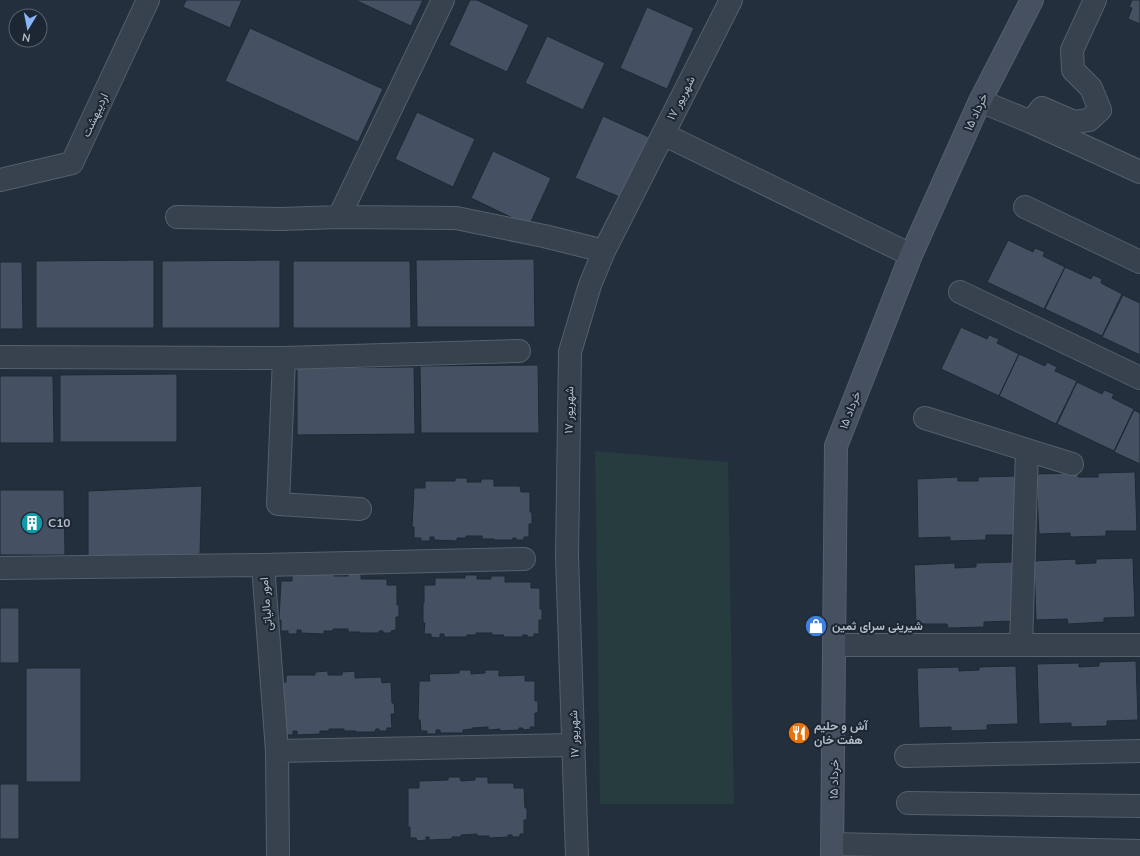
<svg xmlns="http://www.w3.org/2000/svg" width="1140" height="856" font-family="'Nunito Sans',Vazirmatn,sans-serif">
  <rect width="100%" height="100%" fill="#242f3e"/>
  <!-- green -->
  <path fill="#263c3f" d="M595 451 728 462 734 804H600Z"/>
  <!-- building -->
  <path fill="#455162" stroke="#1f2835" d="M186 0H242L230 28 183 7Z
    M355 0H423L411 26Z
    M470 0H477L529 25 507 72 449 45Z
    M1132 0H1140V24L1128 19 1132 8 1129 7Z
    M647 7 694 28 667 89 620 68Z
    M250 28 383 89 358 142 225 81Z
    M547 36 605 63 583 110 525 83Z
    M417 112 475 139 453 187 395 159Z
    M603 116 649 137 622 198 575 178Z
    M493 151 551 178 529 226 471 198Z
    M1008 240 1033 252 1035 248 1045 252 1043 256 1065 267 1044 309 987 282Z
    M534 259 535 327H417L416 260Z
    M154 260V328H36V261Z
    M280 260V328H162V261Z
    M293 261H410L411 328H293Z
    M0 262H22L23 329H0Z
    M1065 267 1091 279 1093 275 1102 279 1101 283 1122 294 1102 336 1045 309Z
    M1123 295 1140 303V355L1102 337Z
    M961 327 987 339 989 335 999 339 997 343 1019 354 999 396 941 369Z
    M1019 354 1045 366 1047 362 1057 367 1055 371 1077 381 1056 424 999 396Z
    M538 365 539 433H421L420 366Z
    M414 367 415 434 297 435V368Z
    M177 374V442H60V375Z
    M0 376H53L54 443H0Z
    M1077 382 1102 394 1104 390 1114 394 1112 398 1134 409 1114 451 1057 424Z
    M1134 410 1140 413V464L1114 452Z
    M1135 472 1137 531H1106V536L1070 537V533L1039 534 1036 474 1078 473V477H1098V473Z
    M1015 476 1017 535H986V540L950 541V537L918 538 917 479 958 477V481H978V477Z
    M455 478H467V482H481V479H494V486H520L521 492H530V512H532V524H529V537H524V540H516V538H513L512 540H494V539H482V536H466V538H457V541L434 540V537H430V541H421V538H414V527H412L414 488H425V481H455Z
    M202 486 200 554 88 560V491Z
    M0 490H64L65 555H0Z
    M1133 558 1135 617 1104 618V622L1068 624 1067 619 1036 620 1034 561 1076 559V564L1096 563V559Z
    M1013 562 1015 621 984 622V627L948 628 947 624H916L914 565 955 563V568L976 567V563Z
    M334 571V576H348V572H361V579H387V585H397V605H399V617H396V630L391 631V633H383V631H379V633H360V632H348V629H333V631H324V634L301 633V630H297V634H288V631H281V620H279L281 581H292V574Z
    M465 575H477V579H491V576H505V582H531V588H540V609H542V620H539V634H534V637H527V635H523L522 637H503L504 635H492V633H476V635H467V637H444V634H440V638L431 637V634H424L425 623H423V603H424V585H435V578H465Z
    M0 608H19V663H0Z
    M1136 661 1138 720 1107 721V726L1071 727V723L1039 724 1037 664 1079 663V667L1099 666V662Z
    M1016 666 1018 724 987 725V730L951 731V727L919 728 917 668 959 667V671L979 670V667Z
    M26 668H81V782H26Z
    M459 670H471V674L485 673V670H499V676L525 675V681H535V701H538V713H535V727H530L531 729 523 730V728H519V730L500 731V729L488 730V727L472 728V729L463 730V733H440V730H436V734H427V731H421L420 720H418L419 681H430L429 674 459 673Z
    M328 671V675H342V672L355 671V678L381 677 382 683 391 682 392 703H394L395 714H391L392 728H387V731H379V729H376L375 732H356V731H344V729H329V731H320V734L297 735V731H293V735H284L275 683 286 682V675H315V672Z
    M448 777H460L461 781 475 780V777H488V783H514V788H524L525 808H527V820H524V834H520V837H512V835H508V837L489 838V836H477V834L461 835V837H452V839L429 840V837H426V840L417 841 416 838H410V827H408V788H419V781L448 780Z
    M0 784H19V839H0Z"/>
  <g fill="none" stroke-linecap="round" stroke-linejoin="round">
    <!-- minor casing -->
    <g stroke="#565f6c" stroke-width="24">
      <path id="minor" d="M980 101 1031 122 1140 172
        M1031 122 1042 108 1074 122 1089 120 1100 110 1091 88 1073 70 1072 50 1095 0
        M663 134 911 255
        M0 180 72 163 148 0
        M1025 207 1140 262
        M177 217 281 219 339 217 456 218 544 236 604 251
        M339 217 443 0
        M960 292 1140 378
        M0 357 284 358 519 351
        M284 358 278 504 360 509
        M925 418 1072 464
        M263 565 524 559
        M0 568 263 565 277 751 278 856
        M835 645H1140
        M1021 645 1027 450
        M277 751 574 745
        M906 756 1140 751
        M908 803 1140 806
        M833 844 1140 851
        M577 856 567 556 570 352 590 285 604 251 731 0"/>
    </g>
    <!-- secondary casing -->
    <g stroke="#565f6c" stroke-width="24">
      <path id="secondary" d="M832 856 836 446 911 255 980 101 1032 0"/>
    </g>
    <!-- minor -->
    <use href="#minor" stroke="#38414e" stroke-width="22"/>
    <!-- secondary -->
    <use href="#secondary" stroke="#465061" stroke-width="22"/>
  </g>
  <!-- icons -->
  <defs>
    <g id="building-disc" transform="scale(1.15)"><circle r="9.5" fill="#0f9aa8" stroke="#1d2633"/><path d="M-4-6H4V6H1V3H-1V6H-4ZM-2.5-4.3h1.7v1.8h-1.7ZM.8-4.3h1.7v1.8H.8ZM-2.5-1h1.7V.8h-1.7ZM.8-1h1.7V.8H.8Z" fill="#fff"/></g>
    <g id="shop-disc" transform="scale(1.15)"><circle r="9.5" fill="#3f7fe0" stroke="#1d2633"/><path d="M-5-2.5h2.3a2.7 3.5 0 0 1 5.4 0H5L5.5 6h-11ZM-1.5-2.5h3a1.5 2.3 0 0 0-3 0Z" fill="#fff"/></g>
    <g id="restaurant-disc" transform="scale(1.15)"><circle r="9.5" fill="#e8710a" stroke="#1d2633"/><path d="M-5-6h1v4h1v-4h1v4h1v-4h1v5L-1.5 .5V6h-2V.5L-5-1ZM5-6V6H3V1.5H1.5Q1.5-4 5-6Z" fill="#fff"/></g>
  </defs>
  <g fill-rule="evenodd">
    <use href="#building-disc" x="32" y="523"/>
    <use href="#shop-disc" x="816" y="626"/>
    <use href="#restaurant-disc" x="799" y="733"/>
  </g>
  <g text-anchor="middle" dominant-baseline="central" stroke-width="4" stroke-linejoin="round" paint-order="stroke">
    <!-- street labels -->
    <g font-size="12" fill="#b4bcc9" stroke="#1d2633">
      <text transform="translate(681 98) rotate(-63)">۱۷ شهریور</text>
      <text transform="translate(976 112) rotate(-65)">۱۵ خرداد</text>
      <text transform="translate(95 115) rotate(-65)">اردیبهشت</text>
      <text transform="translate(569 410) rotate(-89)">۱۷ شهریور</text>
      <text transform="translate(850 410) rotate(-69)">۱۵ خرداد</text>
      <text transform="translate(266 604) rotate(-95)">امور مالیاتی</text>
      <text transform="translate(574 734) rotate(-92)">۱۷ شهریور</text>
      <text transform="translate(834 779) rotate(-89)">۱۵ خرداد</text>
    </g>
    <!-- poi labels -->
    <g font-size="12" font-weight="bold" fill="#b4bcc9" stroke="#1d2633" text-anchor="start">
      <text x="48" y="523">C10</text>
      <text x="832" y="626">شیرینی سرای ثمین</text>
      <text x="814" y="726">آش و حلیم<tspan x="814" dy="14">هفت خان</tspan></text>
    </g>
  </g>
  <!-- north arrow -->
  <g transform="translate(28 28) rotate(190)"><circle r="19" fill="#1d2633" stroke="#59626f"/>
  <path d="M0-3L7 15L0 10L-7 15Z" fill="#8ab4f8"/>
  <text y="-6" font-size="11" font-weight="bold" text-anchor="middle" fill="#b4bcc9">N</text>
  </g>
</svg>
